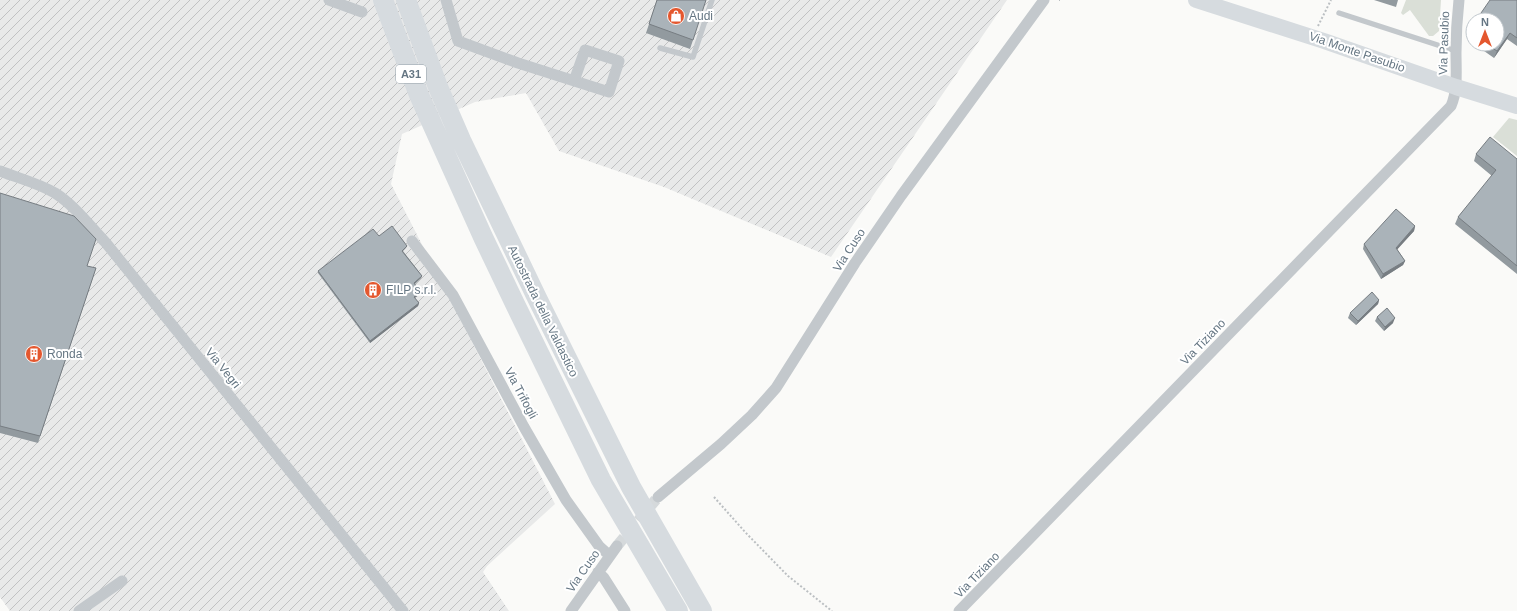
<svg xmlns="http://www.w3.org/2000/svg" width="1517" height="611" font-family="Helvetica,sans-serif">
  <defs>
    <pattern id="industrial-furrows" width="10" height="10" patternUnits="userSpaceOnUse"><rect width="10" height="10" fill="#e8e9e9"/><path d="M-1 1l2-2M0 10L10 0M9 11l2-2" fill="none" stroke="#c0c1c2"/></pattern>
  </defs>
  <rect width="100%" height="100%" fill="#fafaf8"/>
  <!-- industrial -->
  <path fill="url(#industrial-furrows)" d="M0 0H1007L831 257 664 187 559 151 526 93 475 102 402 134 391 184 555 504 487 566 483 572 509 611H10L0 597Z"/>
  <!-- green -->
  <path fill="#dadfd7" d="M1406 0H1441L1439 31 1433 36H1429L1410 10 1403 15 1401 13Z
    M1509 118 1517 120V156L1493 137Z"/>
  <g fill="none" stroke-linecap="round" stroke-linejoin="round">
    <!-- minor-tunnel -->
    <path stroke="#d5d9db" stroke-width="11" stroke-dasharray="11 5.5" stroke-linecap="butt" d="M617 546 658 497"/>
    <!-- path -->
    <path stroke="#bbbfc2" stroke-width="2" stroke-dasharray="2 2" stroke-linecap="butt" d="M1059 0H1060
      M1318 26 1331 0
      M714 497 745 532 788 576 832 611"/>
    <!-- service -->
    <path stroke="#c3c8cc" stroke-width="5.5" d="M1339 13 1456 51
      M660 48 693 57 712 0"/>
    <!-- minor -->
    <path stroke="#c3c8cc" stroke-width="11" d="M329 0 362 12
      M446 0 458 41 518 63 609 92 619 61 585 50 574 81
      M0 171C18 178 38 183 55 193 74 205 90 226 106 243L403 611
      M412 241 453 295 524 427 566 500 599 546 610 556
      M658 497 721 444 752 415 776 388 855 263 901 196 1044 0
      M598 572 604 578 625 611
      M79 611 122 581
      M571 611 617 546
      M959 611 1451 106C1458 90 1456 71 1456 53 1456 35 1457 18 1459 0"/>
    <!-- secondary -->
    <path stroke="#d6dbdf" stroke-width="16" d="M1196 0 1324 41 1456 87 1517 106"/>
    <!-- motorway -->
    <path stroke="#d6dbdf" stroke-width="20" d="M383 0 419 95 483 237 515 304 601 480 678 611
      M406 0 438 87 461 140 537 298 631 487 702 611"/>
  </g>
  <!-- wall -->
  <path fill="#929a9f" d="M657 0 693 40 690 49 646 33Z
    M1374 0H1398L1396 7Z
    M1517 0V46L1507 39 1494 58 1477 46V44H1497V20H1478L1481 13Z
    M1476 154 1517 159V274L1455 224 1458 217 1492 176 1474 161Z
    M0 193 87 266 96 268 38 443 0 433Z
    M1415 226 1414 231 1397 249 1405 261 1403 265 1381 279 1363 249 1364 244Z
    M379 236 407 246 406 248 403 251 422 276 421 278 415 284 420 294 415 298 419 303 418 306 370 343 318 273V271Z
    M1379 300 1378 304 1356 325 1348 318 1350 313Z
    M1377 317 1393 323 1384 331 1375 321Z"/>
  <!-- shaded-wall -->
  <path fill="#777d82" d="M1510 33 1507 39 1494 58 1497 51Z
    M1415 226 1414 231 1395 252 1396 248Z
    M1405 261 1403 265 1381 279 1383 274Z
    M422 276 421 278 413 285 414 283Z
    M420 292V294L413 299 414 297Z
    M1379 300 1378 304 1356 325 1358 321Z
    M419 303 418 306 370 343V341Z
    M1395 318 1393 323 1384 331 1385 327Z"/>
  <!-- building -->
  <path fill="#aab3b9" stroke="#777d82" d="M657 0H706L693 40 649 24Z
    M1490 0H1517V38L1510 33 1497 51 1486 44H1497V20H1491L1481 13Z
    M1490 137 1517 159V266L1458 217 1496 170 1476 154Z
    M0 193 74 216 96 239 87 266 96 268 40 436 0 426Z
    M1396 209 1415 226 1396 248 1405 261 1383 274 1364 244Z
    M392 226 407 246 402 251 422 276 414 283 420 292 414 297 419 303 370 341 318 271 373 229 379 236Z
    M1372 292 1379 300 1358 321 1350 313Z
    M1387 308 1395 318 1385 327 1377 317Z"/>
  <!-- icons -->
  <defs>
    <g id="shop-disc" transform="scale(0.9)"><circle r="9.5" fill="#e4572e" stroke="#fff"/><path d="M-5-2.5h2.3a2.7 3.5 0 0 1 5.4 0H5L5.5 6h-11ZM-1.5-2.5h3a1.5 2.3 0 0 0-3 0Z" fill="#fff"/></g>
    <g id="building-disc" transform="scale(0.9)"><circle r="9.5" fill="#e4572e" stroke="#fff"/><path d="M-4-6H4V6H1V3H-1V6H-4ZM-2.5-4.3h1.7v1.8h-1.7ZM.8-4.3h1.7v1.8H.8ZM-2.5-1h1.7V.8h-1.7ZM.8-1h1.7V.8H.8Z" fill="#fff"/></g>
  </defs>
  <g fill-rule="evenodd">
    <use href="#shop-disc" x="676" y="16"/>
    <use href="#building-disc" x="373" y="290"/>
    <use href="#building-disc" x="34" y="354"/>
  </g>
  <g text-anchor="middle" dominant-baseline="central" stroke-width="4" stroke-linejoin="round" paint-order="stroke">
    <!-- shield labels -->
    <rect fill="#fff" stroke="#939fa8" stroke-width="1" x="396" y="65" width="30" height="18" rx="3"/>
    <g font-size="11" font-weight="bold" fill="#657683">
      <text x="411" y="74">A31</text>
    </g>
    <!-- poi labels -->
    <g font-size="12" fill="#657683" stroke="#fff" text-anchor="start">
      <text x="689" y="16">Audi</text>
      <text x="386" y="290">FILP s.r.l.</text>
      <text x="47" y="354">Ronda</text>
    </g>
    <!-- street labels -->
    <g font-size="12" fill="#657683" stroke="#fff">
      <text transform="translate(1444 43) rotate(-88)">Via Pasubio</text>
      <text transform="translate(1357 52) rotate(19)">Via Monte Pasubio</text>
      <text transform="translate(849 250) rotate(-57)">Via Cuso</text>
      <text transform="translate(543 311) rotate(64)">Autostrada della Valdastico</text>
      <text transform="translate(1203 342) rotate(-46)">Via Tiziano</text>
      <text transform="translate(223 368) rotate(51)">Via Vegri</text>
      <text transform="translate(521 393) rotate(62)">Via Trifogli</text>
      <text transform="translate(583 571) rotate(-55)">Via Cuso</text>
      <text transform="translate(977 575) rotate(-46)">Via Tiziano</text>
    </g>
  </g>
  <!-- north arrow -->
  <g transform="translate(1485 32)"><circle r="19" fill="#ffffff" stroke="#c1c8cd"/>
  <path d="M0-3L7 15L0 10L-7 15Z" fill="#e4572e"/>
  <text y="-6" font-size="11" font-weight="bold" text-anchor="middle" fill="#657683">N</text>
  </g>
</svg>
